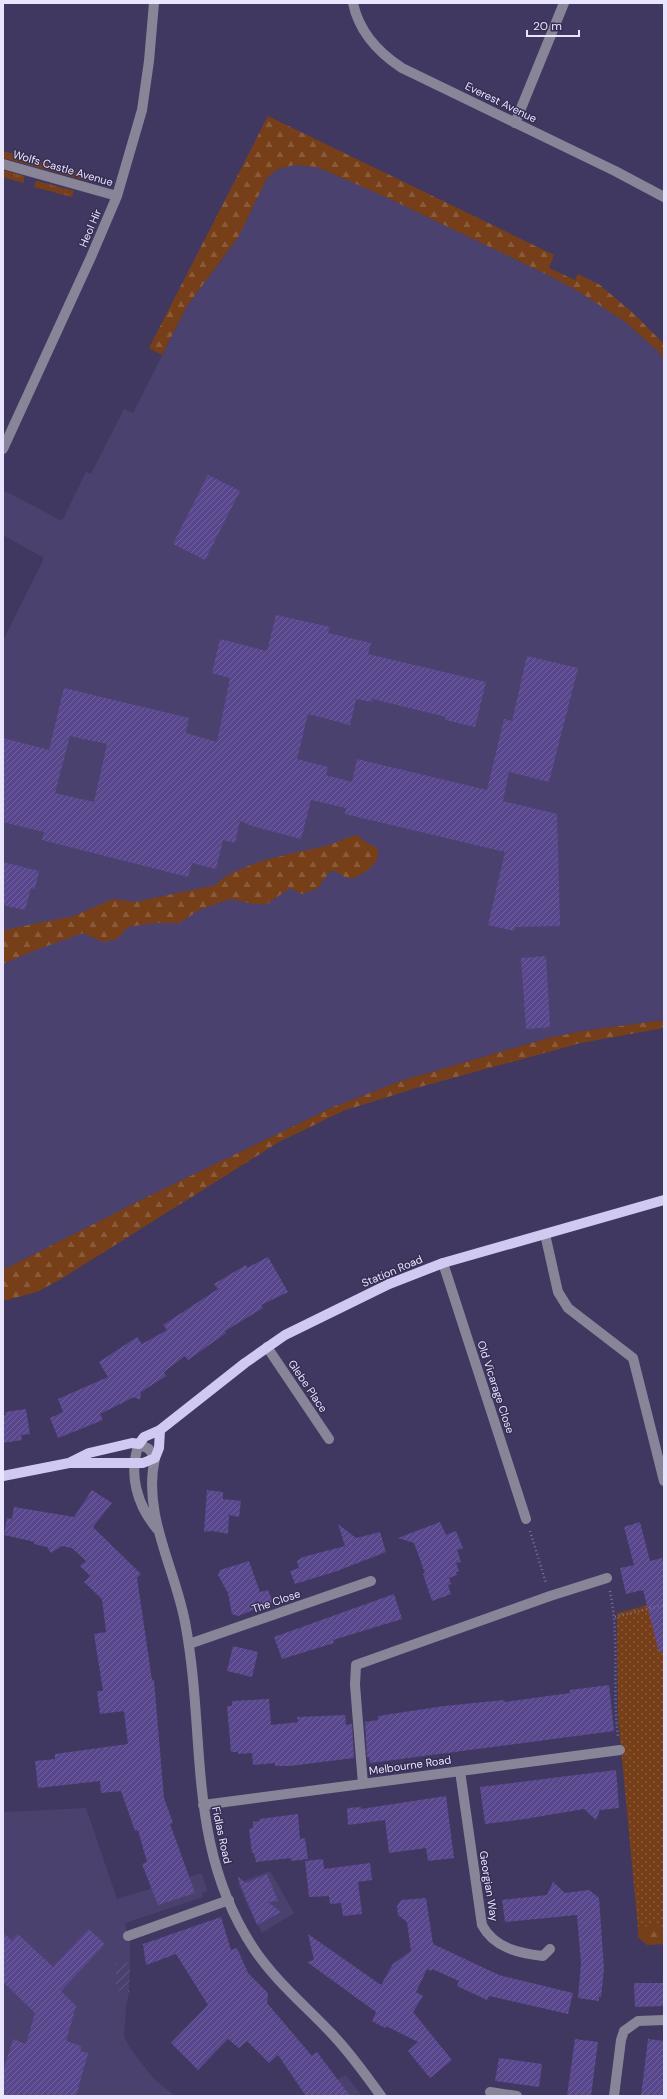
<svg xmlns="http://www.w3.org/2000/svg" width="667" height="2099" font-family="'DM Sans',sans-serif">
  <defs>
    <pattern id="industrial-furrows" width="10" height="10" patternUnits="userSpaceOnUse"><rect width="10" height="10" fill="#4b416f"/><path d="M-1 1l2-2M0 10L10 0M9 11l2-2" fill="none" stroke="#655c85"/></pattern>
    <pattern id="grass-tufts" width="24" height="20" patternUnits="userSpaceOnUse"><rect width="24" height="20" fill="#763f18"/><path d="M3 7l-1-3M5 7V3M7 7l1-3M15 17l-1-3M17 17v-4M19 17l1-3" fill="none" stroke="#8a5b3b"/></pattern>
    <pattern id="forest-firs" width="22" height="20" patternUnits="userSpaceOnUse"><rect width="22" height="20" fill="#763f18"/><path d="M5 1l3.5 6h-7zM16 11l3.5 6h-7z" fill="#8a5b3b"/></pattern>
    <pattern id="park-dots" width="8" height="8" patternUnits="userSpaceOnUse"><rect width="8" height="8" fill="#763f18"/><path d="M2 2h.1M6 6h.1" fill="none" stroke="#8a5b3b" stroke-width="1.8" stroke-linecap="round"/></pattern>
    <pattern id="building-hatch" width="6" height="6" patternUnits="userSpaceOnUse"><rect width="6" height="6" fill="#58478c"/><path d="M-1 1l2-2M0 6l6-6M5 7l2-2" fill="none" stroke="#70619d"/></pattern>
  </defs>
  <rect width="100%" height="100%" fill="#403860"/>
  <!-- built -->
  <path fill="#4b416f" d="M294 165 317 167 388 198 554 278 581 292 628 324 659 352 664 360V1020L583 1031 548 1038 401 1081 333 1107 149 1196 3 1270V641L44 558 3 535V490L62 521 86 472 91 474 124 409 133 413 187 306 239 236 267 178 278 169Z
    M86 1808 117 1899 202 1873 207 1891 202 1893 203 1897 125 1923 130 1944V1963H116V1991L129 1992 126 2008 124 2036 130 2048 153 2078 175 2096H3V1812Z
    M270 1871 294 1913 262 1933 248 1907 238 1883Z
    M346 2075 362 2096H312L338 2079Z"/>
  <!-- industrial -->
  <path fill="url(#industrial-furrows)" d="M116 1963H130L129 1992 116 1991Z"/>
  <!-- grass -->
  <path fill="url(#grass-tufts)" d="M3 151 97 177 96 181 84 180 3 158Z
    M3 170 24 176V183L3 177Z
    M38 181 74 191 72 197 34 187 35 182Z"/>
  <!-- forest -->
  <path fill="url(#forest-firs)" d="M268 116 554 255 549 268 575 280 578 274 600 285 634 314 664 344V360L659 352 628 324 581 293 554 278 388 198 317 167 294 165 278 169 267 178 239 236 187 306 162 355 149 348Z
    M358 835 362 840 378 849C378 852 378 856 377 859 374 867 355 881 347 878 340 875 337 870 330 871L318 888 302 894 290 888 267 904H253L230 899 201 909 179 923H154L128 927 117 939 103 942 83 933 33 951 3 964V931L9 929 74 916 113 899 135 902 216 885C232 864 299 852 325 846 337 843 346 837 358 835Z
    M664 1020V1028L581 1043 416 1088 343 1111 279 1142 61 1279 37 1292 3 1301V1270L149 1196 333 1107 401 1081 548 1038 583 1031Z
    M664 1923V1944L647 1945 638 1937V1928Z"/>
  <!-- park -->
  <path fill="url(#park-dots)" d="M664 1601V1923L638 1928 618 1716 617 1613Z"/>
  <!-- building -->
  <path fill="url(#building-hatch)" fill-rule="evenodd" d="M208 475 240 491 205 560 173 544Z
    M276 615 330 627 328 633 371 643 368 654 486 682 475 727 445 720 446 717 373 699 372 702 356 699 350 725 308 714 297 759 328 767 326 775 352 782 357 759 487 790 504 719 512 721 527 656 578 668 549 782 509 772 503 801 557 814 560 926 515 927 514 931 488 925 505 852 345 814 346 808 311 800 301 839 252 826 240 821 235 843 223 840 216 869 192 863 188 877 42 840 44 832 3 822V738L49 750 64 688 189 718 186 733 217 742 230 678 212 673 220 639 267 651ZM70 736 107 744 94 802 55 793Z
    M3 862 39 871 35 889 31 888 25 910 3 905Z
    M546 956 550 1027 526 1029 521 958Z
    M268 1257 288 1292 261 1305 263 1308 225 1331 226 1333 219 1338 188 1360 185 1356 164 1372 166 1376 141 1392 140 1400 134 1397 100 1414 103 1420 58 1438 50 1418 63 1412 58 1399 108 1377 99 1362 137 1337 142 1344 167 1330 163 1325 218 1289 214 1284 246 1265 247 1268Z
    M26 1409 30 1434 21 1435 22 1440 3 1443V1416L6 1415 5 1412Z
    M92 1490 112 1503 93 1527 141 1574 137 1578 152 1680H154L164 1798 173 1823 170 1824 195 1893 158 1905 142 1864 147 1862 138 1830 135 1831 121 1791 101 1793 100 1781 38 1788 35 1761 55 1759V1754L128 1744 124 1711 100 1714 97 1691H103L94 1634 106 1632 102 1599 84 1582 90 1576 80 1566 86 1561 72 1548 62 1546 51 1553 47 1547 34 1544 35 1542 4 1535 7 1518 12 1519 14 1507 74 1517Z
    M207 1490 223 1492V1499L241 1501 239 1517 229 1515 228 1534 212 1531 204 1532Z
    M440 1522 446 1535 456 1531 463 1548 457 1550 461 1562 456 1563 459 1571 456 1572 457 1575 449 1578 451 1584 448 1585 451 1594 432 1601 423 1574 425 1573 414 1543 398 1538Z
    M640 1522 650 1561 662 1558 664 1567V1652H659L643 1590 626 1594 620 1568 634 1565 624 1527Z
    M338 1524 356 1538 380 1532 386 1552 337 1571 295 1584 290 1571 299 1568 297 1561 303 1557 345 1546Z
    M249 1561 260 1592 268 1590 273 1602 238 1616 232 1614 228 1593 218 1575 220 1570Z
    M394 1594 402 1619 333 1640 334 1643 282 1659 274 1637Z
    M233 1646 258 1652 252 1677 227 1671Z
    M609 1685 614 1731 370 1763 369 1757H367L365 1722 378 1720V1716L444 1706 504 1700 505 1702 570 1693V1690Z
    M269 1699 271 1725 298 1722 297 1717 345 1715 346 1725 352 1724 354 1758 290 1766H275V1763L253 1765 252 1753 238 1754V1752H231L227 1706H232V1701Z
    M616 1770 619 1808 600 1810 596 1820 584 1809 525 1819 485 1824 480 1787Z
    M446 1796 454 1858 428 1861 426 1848 389 1853 385 1820 348 1825 347 1808 361 1807V1809Z
    M298 1814 300 1839 305 1838 308 1859 291 1861V1858L256 1862 254 1853H252L249 1829 253 1828V1822L260 1821 259 1819Z
    M323 1859 324 1869 370 1863 372 1880 358 1882 362 1914 343 1916 341 1903 330 1904 329 1896 309 1897 305 1861Z
    M267 1874 278 1901 268 1902 281 1912 257 1925 237 1876 246 1883Z
    M553 1882 565 1893 589 1890 599 1898 604 1969 601 1997H599V2001L578 1998 581 1963 577 1915 505 1922 502 1900 547 1895Z
    M426 1898 433 1944 499 1975 573 1993 568 2014 489 1996 487 2000 457 1986 459 1981 432 1969 431 1971 427 1969 416 1992 423 1996 413 2012 452 2060 430 2078 408 2051 418 2042 386 2026 385 2028 372 2021 376 2012 307 1962 314 1960 308 1934 381 1985 393 1964 411 1951 407 1922 398 1915 397 1906 401 1900Z
    M221 1917 231 1950 237 1948 248 1973 268 1993 267 2003 312 2056 317 2052 350 2096H306L278 2055 269 2063 247 2041 239 2048 228 2039 198 2070 171 2043 208 2005 176 1954 146 1965 143 1944Z
    M89 1929 105 1944 61 1991 76 2006 66 2041 82 2046 80 2051 88 2053 76 2096H3V2072L13 2039 26 2044 35 2013 3 1982V1932L12 1941 18 1934 53 1967Z
    M634 1983H664V2006L635 2007Z
    M575 2039 598 2042 591 2096H567Z
    M648 2039 664 2041 663 2096H641Z
    M499 2058 542 2064 539 2087 495 2081Z"/>
  <g fill="none" stroke-linecap="round" stroke-linejoin="round">
    <!-- path -->
    <path stroke="#7a7396" stroke-width="2.5" stroke-dasharray="1 3" stroke-linecap="butt" d="M530 1531 546 1583
      M610 1591C620 1639 612 1689 618 1737
      M615 1617 664 1605"/>
    <!-- minor -->
    <path stroke="#888599" stroke-width="10" d="M353 3C359 32 379 53 402 68L615 171 664 197
      M515 123 564 3
      M3 164 117 196
      M3 449 91 257 117 196 142 110 149 61 154 3
      M545 1234 558 1292 568 1308 633 1358 664 1481
      M443 1263 526 1519
      M267 1347 329 1439
      M157 1529C137 1505 128 1474 139 1444L149 1449 155 1458C142 1514 175 1568 185 1622 207 1737 185 1845 254 1949 276 1982 307 2007 333 2035 351 2054 366 2075 381 2096
      M189 1644 371 1581
      M460 1771 482 1925C494 1948 519 1953 543 1956L550 1949
      M363 1784 355 1685 356 1665 550 1596 607 1578
      M203 1805 620 1750
      M128 1936 229 1900
      M490 2092 517 2096
      M614 2096 621 2040 624 2031 638 2021 664 2020"/>
    <!-- major -->
    <path stroke="#d0c9f2" stroke-width="10" d="M69 1463 89 1453 132 1443 139 1444 144 1437 160 1430 245 1363 285 1335 389 1284 443 1263 664 1200
      M3 1476 69 1463H143L155 1458 159 1448 160 1430"/>
  </g>
  <g text-anchor="middle" dominant-baseline="central" stroke-width="3" stroke-linejoin="round" paint-order="stroke">
    <!-- street labels -->
    <g font-size="11" fill="#e9e5fe" stroke="#362e54">
      <text transform="translate(501 102) rotate(26)">Everest Avenue</text>
      <text transform="translate(63 168) rotate(16)">Wolfs Castle Avenue</text>
      <text transform="translate(90 228) rotate(-67)">Heol Hir</text>
      <text transform="translate(392 1271) rotate(-23)">Station Road</text>
      <text transform="translate(308 1386) rotate(56)">Glebe Place</text>
      <text transform="translate(496 1387) rotate(72)">Old Vicarage Close</text>
      <text transform="translate(276 1601) rotate(-19)">The Close</text>
      <text transform="translate(410 1765) rotate(-8)">Melbourne Road</text>
      <text transform="translate(222 1835) rotate(78)">Fidlas Road</text>
      <text transform="translate(489 1886) rotate(81)">Georgian Way</text>
    </g>
  </g>
  <!-- border -->
  <rect width="667" height="2099" fill="none" stroke="#e9e5fe" stroke-width="8"/>
  <!-- scale -->
  <path d="M527 30v6h52v-6" fill="none" stroke="#e9e5fe" stroke-width="2"/>
  <text x="533" y="30" font-size="12" fill="#e9e5fe" stroke="#362e54" stroke-width="3" paint-order="stroke">20 m</text>
</svg>
